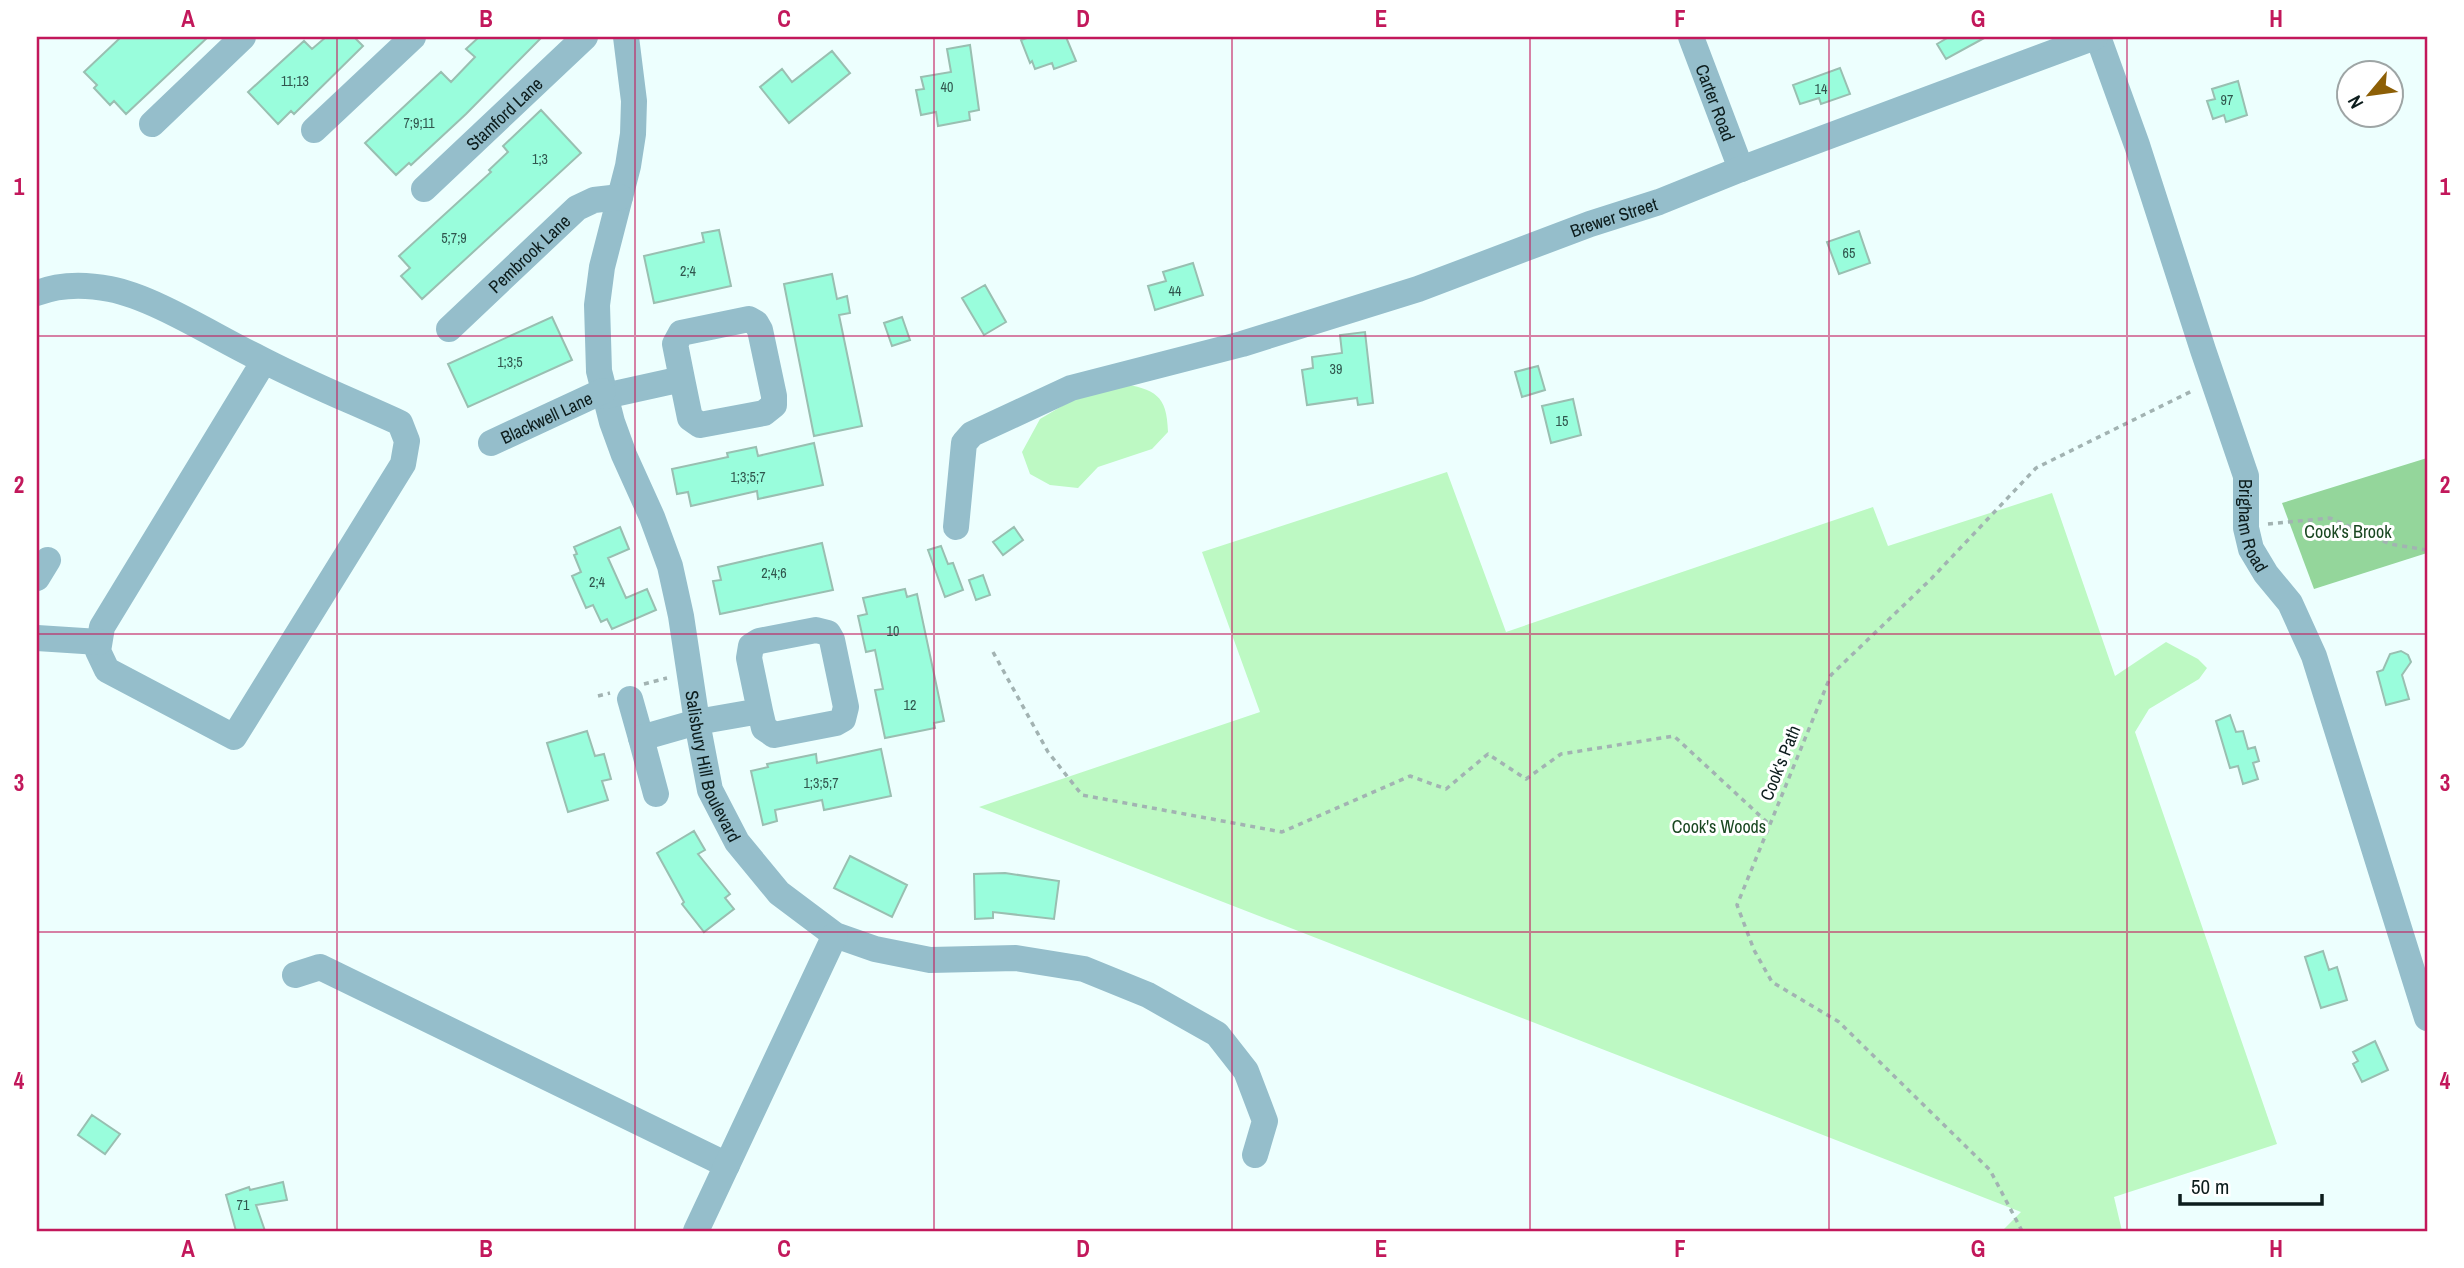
<svg xmlns="http://www.w3.org/2000/svg" width="2464" height="1268" font-family="'Archivo Narrow',sans-serif">
  <rect width="100%" height="100%" fill="#edfffe"/>
  <!-- green -->
  <path fill="#bdf9c3" d="M1120 383C1155 390 1167 394 1168 432L1152 449 1098 467 1078 488 1050 485 1030 474 1022 452 1040 419 1074 399Z
    M1447 472 1506 632 1873 507 1888 546 2052 493 2115 676 2166 642 2198 659 2207 668 2199 679 2149 709 2135 732 2277 1144 2114 1197 2122 1231H2002L2021 1212 979 807 1260 712 1202 552Z"/>
  <!-- forest -->
  <path fill="#94d69b" d="M2427 458V553L2314 589 2282 503Z"/>
  <!-- building -->
  <path fill="#99fddc" stroke="#99bfb1" stroke-width="2" d="M121 37H208L126 114 114 101 110 105 94 88 97 85 84 72Z
    M326 37H354L363 46 294 114 291 111 278 124 248 92 304 41 312 49Z
    M479 37H542L466 114 411 165 409 163 396 175 365 143 441 72 451 82 475 57 466 49Z
    M1030 37H1066L1076 61 1054 69 1052 63 1035 69 1032 61 1030 63 1021 40Z
    M1949 37H1986L1946 59 1937 44Z
    M970 45 979 110 969 112 970 120 938 126 936 112 921 115 916 90 924 89 921 77 951 72 947 49Z
    M832 51 850 73 789 123 760 87 782 69 792 82Z
    M1840 68 1850 94 1821 104 1819 98 1800 104 1793 85Z
    M2238 81 2247 115 2226 122 2224 115 2213 119 2207 101 2215 99 2212 89Z
    M541 110 581 153 422 299 401 276 410 268 399 256 491 172 489 170 508 152 503 146Z
    M719 230 731 286 654 303 644 256 704 242 702 233Z
    M1859 231 1870 263 1839 274 1827 242Z
    M1193 263 1203 295 1155 310 1148 286 1166 281 1163 272Z
    M832 274 837 299 847 296 850 313 839 315 862 426 814 436 784 284Z
    M985 285 1006 322 984 335 962 298Z
    M552 317 572 360 468 407 448 364Z
    M902 317 910 340 892 346 884 323Z
    M1365 332 1373 403 1358 405 1357 398 1307 405 1302 370 1313 368 1312 357 1342 353 1340 335Z
    M1538 366 1545 390 1522 397 1515 372Z
    M1573 399 1581 435 1551 443 1542 406Z
    M814 443 823 485 758 499 757 491 691 506 688 492 677 494 672 469 728 457 727 453 756 447 758 456Z
    M620 527 629 549 608 558 626 598 647 589 656 610 612 629 607 619 601 622 593 605 586 608 572 576 581 572 574 555 577 554 574 547Z
    M1014 527 1023 540 1003 555 993 542Z
    M822 543 833 590 720 614 713 581 721 580 718 567Z
    M941 546 948 564 953 563 963 590 945 597 928 550Z
    M983 575 990 595 976 600 969 580Z
    M905 589 907 597 917 594 944 721 934 723 935 728 885 738 875 690 883 689 875 650 866 652 858 616 867 614 863 598Z
    M2401 651 2408 655 2411 662 2402 675 2409 699 2386 705 2377 672 2383 670 2390 654Z
    M2230 715 2236 732 2243 731 2248 749 2255 747 2259 761 2253 763 2258 779 2243 784 2238 766 2230 768 2216 721Z
    M587 731 595 756 604 754 611 779 602 781 608 800 568 812 547 743Z
    M881 749 891 796 824 810 822 800 775 810 777 821 763 825 751 771 768 767 767 764 816 754 817 763Z
    M694 831 705 850 698 854 730 894 725 898 734 909 704 932 682 904 684 902 657 853Z
    M850 856 907 885 892 917 834 888Z
    M1005 873 1059 881 1054 919 993 912V918L975 919 974 874Z
    M2323 951 2329 970 2337 967 2347 1000 2321 1008 2305 957Z
    M2375 1041 2388 1070 2362 1082 2353 1064 2358 1061 2353 1052Z
    M92 1115 120 1134 105 1154 78 1135Z
    M283 1182 287 1200 256 1205 265 1231H236L226 1195 249 1187 250 1190Z"/>
  <g fill="none" stroke-linecap="round" stroke-linejoin="round">
    <!-- path -->
    <path stroke="#a2b3b2" stroke-width="3.5" stroke-dasharray="5 5" stroke-linecap="butt" d="M2268 524 2330 518 2390 544 2427 550
      M993 652 1048 752 1082 795 1282 832 1410 776 1446 789 1488 754 1526 779 1561 754 1674 736 1770 825
      M644 684 667 678
      M598 696 610 693
      M2022 1231 1990 1170 1839 1022 1772 982 1754 950 1737 905 1831 675 1931 579 2036 468 2194 390"/>
    <!-- minor -->
    <g stroke="#95becb" stroke-width="26">
      <path id="s1" d="M626 37 634 101 633 134 628 166 602 267 597 305 599 371 612 422 624 455 652 517 670 566 681 616 697 722 710 790 737 842 779 893 835 935 875 949 930 960 1016 958 1084 969 1148 995 1217 1034 1246 1071 1265 1121 1255 1155"/>
      <path id="s2" d="M1691 37 1741 169"/>
      <path id="s3" d="M2098 37 2137 145 2203 350 2246 476V528L2251 549 2266 574 2290 603 2314 656 2427 1018"/>
      <path d="M152 124 243 37"/>
      <path d="M314 130 413 37"/>
      <path id="s4" d="M424 189 585 37"/>
      <path d="M37 293C60 284 85 284 110 289 153 297 214 336 255 356 302 381 352 401 400 423L407 441 403 464 234 737 107 670 98 651 102 627 264 361"/>
      <path id="s5" d="M449 329 577 208 594 200 620 197"/>
      <path d="M605 396 682 379 690 418 700 425 764 413 774 405V396L760 330 756 323 749 319 681 333 675 344 682 379"/>
      <path id="s6" d="M491 443 603 391"/>
      <path id="s7" d="M956 527 964 443 972 434 1071 388 1242 344 1418 289 1590 224 1659 202 1741 169 2095 37"/>
      <path d="M37 578 48 560"/>
      <path d="M37 638 99 642"/>
      <path d="M630 699 641 738"/>
      <path d="M656 794 641 738 697 722 760 711 764 728 774 735 836 723 843 719 846 707 832 640 828 633 816 630 759 641 751 646 749 658 760 711"/>
      <path d="M295 975 320 967 727 1165"/>
      <path d="M696 1231 835 935"/>
    </g>
  </g>
  <!-- grid -->
  <path fill="none" stroke="#c2185b" stroke-width="2" stroke-opacity="0.55" d="M337 37V1231M635 37V1231M934 37V1231M1232 37V1231M1530 37V1231M1829 37V1231M2127 37V1231M37 336H2427M37 634H2427M37 932H2427"/>
  <g text-anchor="middle" dominant-baseline="central" stroke-width="6" stroke-linejoin="round" paint-order="stroke">
    <!-- number labels -->
    <g font-size="14" fill="#30554d">
      <text x="295" y="81">11;13</text>
      <text x="947" y="87">40</text>
      <text x="1821" y="89">14</text>
      <text x="2227" y="100">97</text>
      <text x="419" y="123">7;9;11</text>
      <text x="540" y="159">1;3</text>
      <text x="454" y="238">5;7;9</text>
      <text x="1849" y="253">65</text>
      <text x="688" y="271">2;4</text>
      <text x="1175" y="291">44</text>
      <text x="510" y="362">1;3;5</text>
      <text x="1336" y="369">39</text>
      <text x="1562" y="421">15</text>
      <text x="748" y="477">1;3;5;7</text>
      <text x="774" y="573">2;4;6</text>
      <text x="597" y="582">2;4</text>
      <text x="893" y="631">10</text>
      <text x="910" y="705">12</text>
      <text x="821" y="783">1;3;5;7</text>
      <text x="243" y="1205">71</text>
    </g>
    <!-- street labels -->
    <g font-size="18" fill="#0d1d1d" stroke="#fff">
      <text stroke="none"><textPath href="#s2" startOffset="70">Carter Road</textPath></text>
      <text stroke="none"><textPath href="#s4" startOffset="110">Stamford Lane</textPath></text>
      <text stroke="none"><textPath href="#s7" startOffset="775">Brewer Street</textPath></text>
      <text stroke="none"><textPath href="#s5" startOffset="110">Pembrook Lane</textPath></text>
      <text stroke="none"><textPath href="#s6" startOffset="61">Blackwell Lane</textPath></text>
      <text stroke="none"><textPath href="#s3" startOffset="514">Brigham Road</textPath></text>
      <text transform="translate(1780 763) rotate(-68)">Cook's Path</text>
      <text stroke="none"><textPath href="#s1" startOffset="752">Salisbury Hill Boulevard</textPath></text>
    </g>
    <!-- park labels -->
    <g font-size="18" fill="#194721" stroke="#fff">
      <text x="2348" y="531">Cook's Brook</text>
      <text x="1719" y="826">Cook's Woods</text>
    </g>
  </g>
  <!-- border -->
  <rect width="2464" height="1268" fill="none" stroke="#ffffff" stroke-width="77"/>
  <!-- north arrow -->
  <g transform="translate(2370 94) rotate(241)"><circle r="33" fill="#ffffff" stroke="#9ea5a5" stroke-width="2"/>
  <path d="M0-5L12 26L0 18L-12 26Z" fill="#8d5f06"/>
  <text y="-10" font-size="19" font-weight="bold" text-anchor="middle" fill="#0d1d1d">N</text>
  </g>
  <!-- scale -->
  <path d="M2180 1194v10h142v-10" fill="none" stroke="#0d1d1d" stroke-width="3.5"/>
  <text x="2191" y="1194" font-size="21" fill="#0d1d1d" stroke="#ffffff" stroke-width="5" paint-order="stroke">50 m</text>
  <rect x="38" y="38" width="2388" height="1192" fill="none" stroke="#c2185b" stroke-width="2.5"/>
  <g font-size="23" text-anchor="middle" font-weight="bold" fill="#c2185b">
    <text x="188" y="27">A</text>
    <text x="486" y="27">B</text>
    <text x="784" y="27">C</text>
    <text x="1083" y="27">D</text>
    <text x="1381" y="27">E</text>
    <text x="1680" y="27">F</text>
    <text x="1978" y="27">G</text>
    <text x="2276" y="27">H</text>
    <text x="19" y="195">1</text>
    <text x="2445" y="195">1</text>
    <text x="19" y="493">2</text>
    <text x="2445" y="493">2</text>
    <text x="19" y="791">3</text>
    <text x="2445" y="791">3</text>
    <text x="19" y="1089">4</text>
    <text x="2445" y="1089">4</text>
    <text x="188" y="1257">A</text>
    <text x="486" y="1257">B</text>
    <text x="784" y="1257">C</text>
    <text x="1083" y="1257">D</text>
    <text x="1381" y="1257">E</text>
    <text x="1680" y="1257">F</text>
    <text x="1978" y="1257">G</text>
    <text x="2276" y="1257">H</text>
  </g>
</svg>
